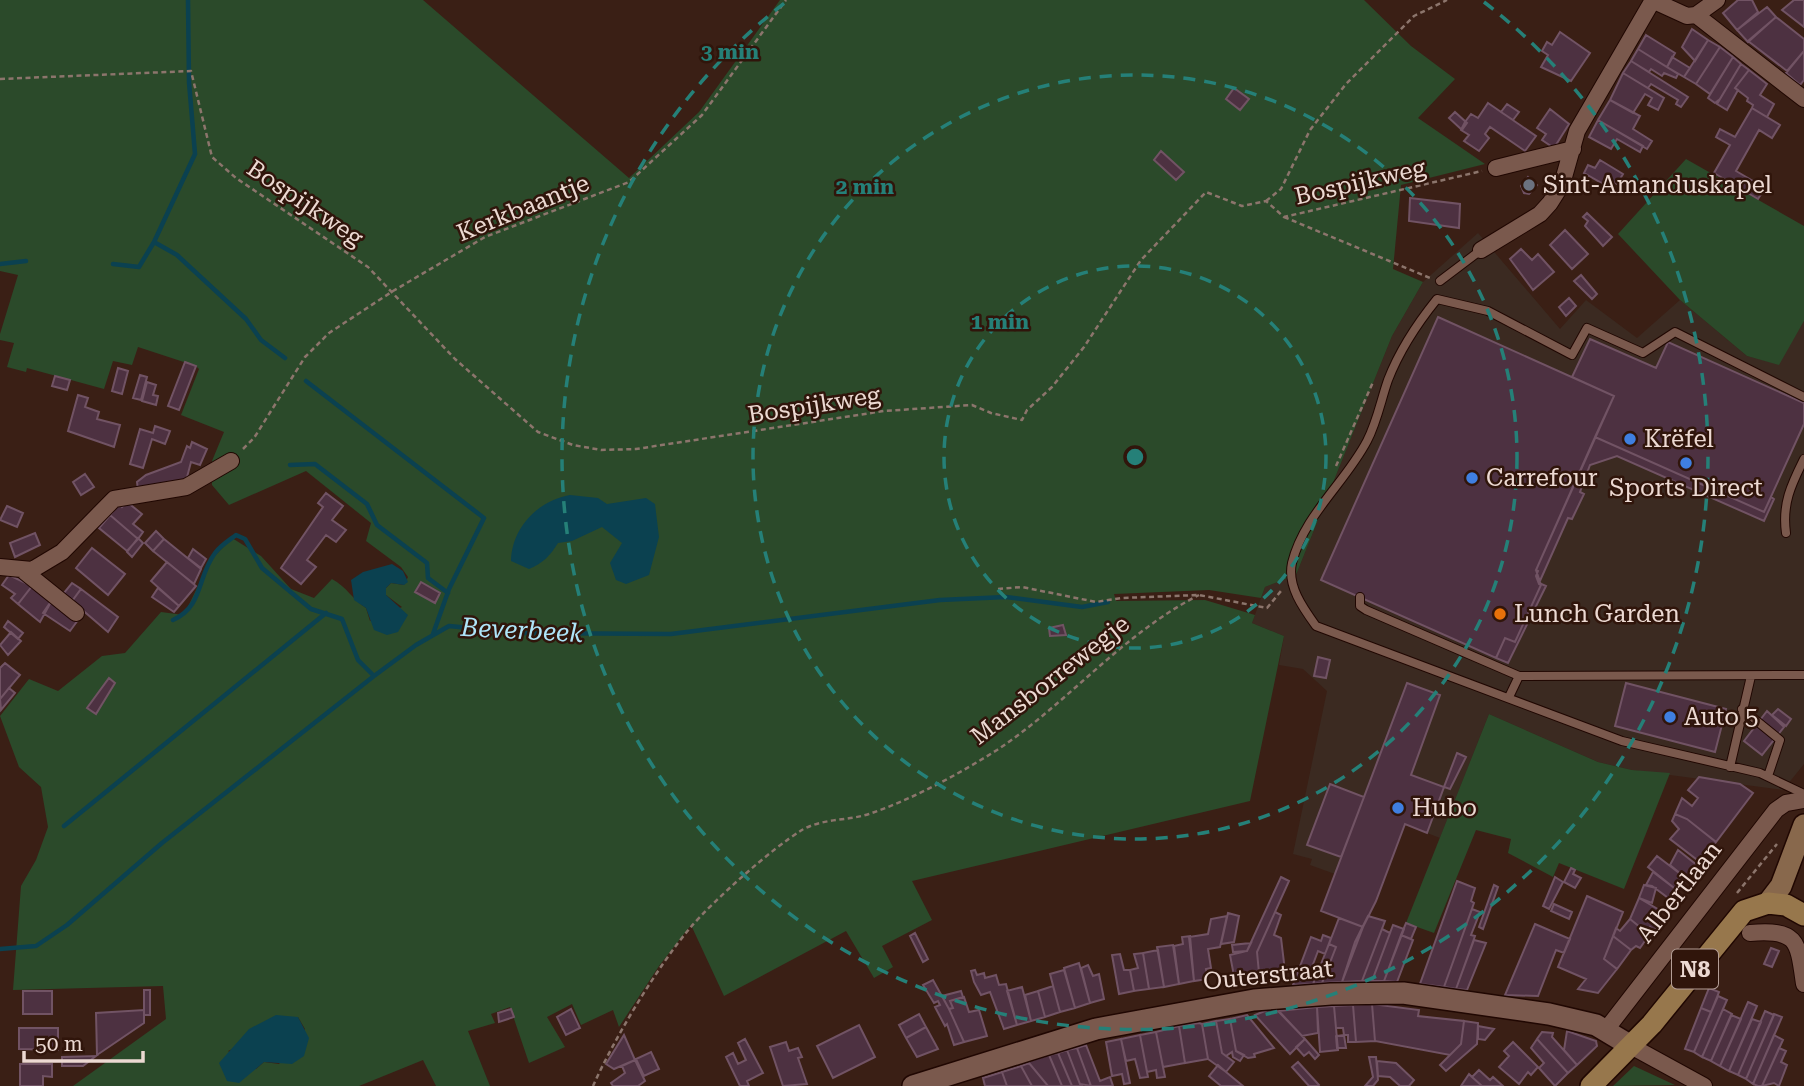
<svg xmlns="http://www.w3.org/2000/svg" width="1804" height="1086" font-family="'Roboto Serif',serif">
  <rect width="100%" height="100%" fill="#3a1f15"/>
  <!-- commercial -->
  <path fill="#3b2a21" d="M1478 233 1560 329 1586 300 1637 338 1680 300 1747 356 1778 364 1804 321V764L1783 790 1632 770 1598 762 1489 714 1440 838 1404 824 1376 901 1363 927 1321 911 1335 874 1310 865 1312 859 1293 854 1327 691 1303 669 1279 665 1284 636 1252 623 1265 587 1296 575 1392 336 1423 282Z"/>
  <!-- green -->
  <path fill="#2b4a2a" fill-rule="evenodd" d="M0 0H423L629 178 699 112 780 0H1364L1411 46 1455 79 1418 118 1485 164 1401 185 1393 269 1423 282 1392 336 1296 575 1265 587 1261 598 1209 590 1114 594 1116 601 1205 600 1255 615 1252 623 1284 636 1250 801 912 881 932 920 882 946 893 967 874 978 846 931 724 996 691 925 659 966 619 1027 613 1010 581 1025 572 1004 547 1017 565 1047 529 1063 510 1007 491 1014 495 1023 468 1031 490 1086H436L423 1060 359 1086H73L166 1019 163 986 13 990 21 886 36 860 48 827 41 787 19 767 0 716 29 679 58 691 102 656 125 653 161 612 184 615 210 561 232 538 261 556 291 589 314 598 332 579C347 587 352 599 366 608L370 621 402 607 386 595V588L391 583 404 585 408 577 401 567 366 541 371 523 306 471 229 505 212 485V461L224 432 181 415 199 369 196 366 138 347 132 365 113 361 104 389 27 368 26 372 7 367 14 343 0 340V334L18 275 0 271ZM298 1017 305 1029 279 1064 264 1062 256 1069 228 1051Z
    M1686 159 1804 226V321L1779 365 1747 356 1680 300 1618 234Z
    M1489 714 1598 762 1632 770 1670 773 1624 889 1559 863 1553 877 1508 853 1511 839 1476 830 1434 933 1406 923Z
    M1634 1066 1675 1085 1613 1086Z"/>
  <!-- water -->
  <path fill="#0b4150" d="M570 495 598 498 607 504 646 498 655 504 659 537 649 575 626 584 616 580 610 563 622 543 602 527 572 541 558 543C550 556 543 563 529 569L511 561C512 527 538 501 570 495Z
    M392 564 403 571 408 582 404 585 391 583 386 588V595L408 615 398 632 387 635 374 630 366 608 354 600 351 580 363 572Z
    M276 1015 298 1017 309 1038 304 1056 292 1064 264 1062 239 1083 227 1081 219 1063 249 1029Z"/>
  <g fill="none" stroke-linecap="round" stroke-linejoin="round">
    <!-- stream -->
    <path stroke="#0b4150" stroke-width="4.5" d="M154 242 195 154 189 82 188 0
      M0 264 26 261
      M113 264 139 267 154 242 177 255 246 319 261 340 285 358
      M306 381 484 518 449 589 433 634
      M290 465 315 464 367 504 377 525 427 563 428 578 448 593
      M173 620C203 607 197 577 215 553 220 546 228 541 236 535L245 539 262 568 311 609 342 619 358 660 374 676
      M64 826 326 613
      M0 949 36 946 67 925 162 843 374 676 416 645 449 626 522 633 671 634 940 600 1006 597 1082 607 1108 602"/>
  </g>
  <!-- building -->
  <path fill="#4d3141" stroke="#715364" stroke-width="2" d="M1738 0H1752L1758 12 1737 30 1723 13Z
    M1794 0H1804V27L1782 10Z
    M1767 7 1776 17 1748 42 1737 30Z
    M1776 17 1804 39V51L1787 71 1748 41Z
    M1692 29 1708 40 1695 61 1682 47Z
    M1560 32 1590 53 1571 81 1541 67 1548 55 1542 51 1547 42 1552 45Z
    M1646 35 1675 53 1667 67 1638 49Z
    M1708 40 1720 47 1696 84 1684 77Z
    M1720 47 1733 57 1710 94 1696 84Z
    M1638 49 1678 74 1676 78 1664 73 1662 76 1651 69 1649 72 1631 61Z
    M1804 51V80L1800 85 1786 73Z
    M1672 57 1690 68 1684 77 1667 67Z
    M1733 57 1741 64 1720 99 1715 103 1708 98Z
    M1631 61 1688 97 1681 107 1676 104 1678 100 1651 84 1648 88 1623 73Z
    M1741 64 1749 70 1735 88 1738 90 1727 110 1717 104Z
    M1749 70 1767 84 1760 95 1774 104 1767 117 1752 108 1753 105 1747 101 1748 98 1735 88Z
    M1623 73 1664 98 1658 110 1648 105 1652 98 1645 94 1633 113 1610 100Z
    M1234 88 1249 99 1240 110 1226 99Z
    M1610 100 1640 116 1633 129 1652 141 1647 149 1598 120Z
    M1488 103 1536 136 1525 151 1490 127 1485 134 1489 138 1479 151 1464 141 1469 135 1461 130 1465 122 1471 114 1478 118Z
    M1507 104 1519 112 1513 120 1501 112Z
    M1752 108 1780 125 1772 138 1759 130 1736 171 1765 188 1758 199 1714 173 1730 145 1716 137 1720 129 1735 137Z
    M1550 109 1569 124 1554 148 1542 140 1546 134 1537 128Z
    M1455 112 1467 123 1462 130 1449 118Z
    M1598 120 1643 146 1640 152 1617 139 1611 149 1589 137Z
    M1161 151 1184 172 1176 180 1154 160Z
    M1600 160 1623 174 1617 184 1610 180 1607 186 1584 173 1588 165 1595 168Z
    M1528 177 1537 185 1529 194 1524 193 1521 186Z
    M1410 198 1460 204 1459 228 1409 221Z
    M1587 213 1612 237 1603 246 1585 226 1588 221 1583 217Z
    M1565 230 1588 254 1572 269 1550 245Z
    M1521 249 1532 260 1538 254 1554 272 1533 290 1510 259Z
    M1581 275 1597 294 1592 299 1574 281Z
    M1569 298 1576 306 1566 316 1559 307Z
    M1438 317 1614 396 1536 570 1541 585 1515 642 1505 638 1496 658 1321 580Z
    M1590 339 1656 368 1668 342 1804 403V424L1764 512 1595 437 1614 396 1572 377Z
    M185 362 196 366 179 410 168 406Z
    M118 368 128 371 122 394 112 391Z
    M140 375 147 377 141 400 133 398Z
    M55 376 70 380 67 390 52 386Z
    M147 382 156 385 153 395 158 396 156 405 142 401Z
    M78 395 88 398 85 407 99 412 97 419 120 425 114 447 68 431Z
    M155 426 170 431 165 444 152 439 143 468 130 464 140 429 153 433Z
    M1595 437 1764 512 1771 497 1774 499 1764 521 1617 456 1590 465 1580 492 1584 494 1572 519 1568 518 1539 583 1546 586 1508 663 1496 658 1505 638 1515 642 1541 585 1539 584 1536 576 1538 571 1536 570Z
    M192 442 207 449 200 465 191 462 186 481 138 490 137 482 146 475 181 462 187 446 190 448Z
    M85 474 94 487 81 495 73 482Z
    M326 493 343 506 332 520 346 530 336 542 326 535 307 560 316 567 301 584 281 568 323 507 318 503Z
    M127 502 142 514 133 524 143 532 138 539 110 515 119 504 122 507Z
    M7 506 23 513 17 527 0 520Z
    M110 515 138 539 127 551 99 528Z
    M156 531 164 539 153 551 145 543Z
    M35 533 40 545 15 557 10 543Z
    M138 538 143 543 132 557 127 552Z
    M164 539 201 569 194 584 153 551Z
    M92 548 125 574 108 595 76 568Z
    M193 549 206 559 201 568 188 558Z
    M167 562 196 586 179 606 151 581Z
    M9 575 32 586 18 604 11 598 15 594 2 585Z
    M421 582 440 593 435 603 415 592Z
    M72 583 81 589 72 601 63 594Z
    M32 586 52 600 40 622 18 604Z
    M158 588 179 606 174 612 152 597Z
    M81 589 118 617 108 632 72 601Z
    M52 600 78 620 70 631 43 613Z
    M8 621 23 633 18 639 4 627Z
    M1063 625 1066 635 1050 636 1049 628Z
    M11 632 21 641 8 655 0 645Z
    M1318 657 1330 660 1326 678 1314 676Z
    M5 663 20 675 0 699V668Z
    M109 678 115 683 96 714 87 708Z
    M1407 683 1440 695 1411 775 1444 787 1427 833 1405 824 1376 901 1363 927 1321 911Z
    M1626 683 1726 709 1715 752 1615 726Z
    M9 688 15 693 1 710 0 699Z
    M1778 709 1791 719 1786 726 1772 715Z
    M1767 711 1784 727 1762 755 1744 741Z
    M1457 753 1466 757 1450 789 1444 787Z
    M1699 777 1740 784 1753 793 1716 842 1687 819 1675 814 1682 798 1692 806 1698 798 1688 790Z
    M1330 784 1364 797 1341 857 1307 845Z
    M1675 814 1687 819 1716 842 1700 862 1670 839 1679 829 1672 821Z
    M1678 850 1698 866 1687 879 1670 865Z
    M1657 856 1687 879 1678 891 1648 867Z
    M1571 868 1575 870 1573 874 1581 878 1575 888 1564 882Z
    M1653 872 1678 891 1671 900 1652 886 1646 885Z
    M1281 877 1289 881 1257 952 1259 973 1234 976 1230 955 1247 951Z
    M1555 877 1563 882 1549 909 1543 906Z
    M1457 881 1475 888 1471 901 1474 903 1444 987 1420 984Z
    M1494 885 1498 887 1483 929 1479 927Z
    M1644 885 1656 888 1652 903 1639 898Z
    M1587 896 1623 912 1604 959 1617 969 1598 993 1578 989 1586 979 1558 967Z
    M1639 898 1661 911 1656 917 1661 921 1654 930 1650 927 1646 932 1630 919Z
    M1554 904 1572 912 1569 919 1551 911Z
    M1472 909 1480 912 1471 935 1475 936 1456 989 1444 987Z
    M1275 912 1281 915 1274 935 1281 938 1285 971 1259 973 1257 952Z
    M1228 913 1239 916 1234 942 1221 944Z
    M1227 916 1220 947 1208 949 1211 968 1206 969 1208 979 1194 981 1189 937 1208 934 1211 919Z
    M1368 916 1385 921 1362 981 1342 982 1355 942Z
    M1339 918 1363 927 1342 982 1322 983 1336 947 1329 944Z
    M1630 919 1646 932 1644 935 1647 938 1640 948 1636 946 1631 950 1613 936 1616 928 1620 931Z
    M1406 923 1416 927 1411 939 1401 935Z
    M1535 924 1570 939 1564 953 1556 950 1538 996 1505 995Z
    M1393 925 1404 929 1384 981H1372Z
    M1382 929 1390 933 1372 981H1362Z
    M915 933 928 959 923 962 910 936Z
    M1323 935 1331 938 1325 954 1318 951 1312 967 1319 969 1313 984 1293 985 1311 937 1321 941Z
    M1401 935 1413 940 1397 982 1384 981Z
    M1190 936 1194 981 1179 984 1174 946 1183 944 1182 937Z
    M1613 936 1631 950 1617 969 1604 959Z
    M1474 940 1486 943 1467 990 1456 989Z
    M1251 943 1247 951 1233 952 1232 945Z
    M1329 944 1336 947 1322 983 1313 984Z
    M1173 945 1179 984 1164 987 1157 947Z
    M1771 948 1779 951 1772 967 1764 964Z
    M1158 950 1164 987 1149 989 1143 953Z
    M1143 953 1149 989 1134 991 1130 970 1138 968 1134 954Z
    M1120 954 1124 970H1130L1134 991 1119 994 1112 955Z
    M1079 963 1090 1003 1075 1008 1064 968Z
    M1088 965 1093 976 1099 974 1104 999 1090 1003 1081 968Z
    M975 970 977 975 984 973 985 978 996 975 999 985 1006 984 1017 1025 1004 1029 990 992 981 995 974 982 971 971Z
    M1064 970 1075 1008 1060 1012 1050 974Z
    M933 980 949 1009 964 1042 954 1045 947 1024 945 1026 935 1007 940 1005 938 1001 934 1003 923 985Z
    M1053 986 1060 1012 1045 1017 1038 991Z
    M1022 987 1031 1021 1017 1025 1007 991Z
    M1709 988 1719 992 1711 1012 1701 1008Z
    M144 990H150V1015H144Z
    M23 991H52V1014H23Z
    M961 991 963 997 950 1001 953 1008 949 1009 942 996Z
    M1038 991 1045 1017 1031 1021 1025 995Z
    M1718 996 1727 1000 1702 1057 1694 1052Z
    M964 997 969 1012 979 1010 987 1036 964 1042 949 1009 953 1008 950 1001Z
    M1748 1002 1757 1006 1729 1071 1720 1066Z
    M1372 1004 1375 1041 1356 1042 1353 1005Z
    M1372 1004 1419 1010 1418 1016 1464 1021 1461 1044 1450 1055 1375 1041Z
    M1353 1005 1356 1042H1348V1035H1344L1346 1048H1337L1336 1036 1344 1035 1343 1028H1336L1334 1006Z
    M1334 1006 1338 1050 1320 1052 1317 1007Z
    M1275 1007 1305 1039 1290 1054 1255 1015Z
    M1317 1007 1318 1033 1302 1036 1278 1011Z
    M1701 1008 1711 1012 1694 1052 1685 1049Z
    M511 1009 514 1017 499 1022 498 1013Z
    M571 1009 580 1028 566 1035 557 1017Z
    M1723 1009 1732 1014 1711 1061 1702 1057Z
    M144 1010V1023L97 1055 96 1013Z
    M1765 1011 1774 1015 1746 1079 1738 1075Z
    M919 1014 926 1027 906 1038 899 1025Z
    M1774 1014 1782 1017 1753 1084 1746 1079Z
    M1247 1015 1274 1048 1254 1054 1255 1057 1248 1058 1236 1051 1230 1019Z
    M1731 1015 1741 1019 1720 1066 1711 1061Z
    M1230 1019 1236 1051 1244 1055 1240 1061 1233 1057 1232 1052 1226 1056 1222 1053 1216 1021Z
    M1752 1019 1761 1022 1738 1075 1729 1071Z
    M1216 1021 1222 1053 1234 1062 1226 1072 1208 1059 1202 1024Z
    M1464 1021 1478 1023 1477 1044 1446 1071 1440 1065 1461 1044Z
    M1199 1023 1202 1024 1208 1059 1185 1063 1179 1026Z
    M859 1025 875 1057 833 1078 817 1046Z
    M1179 1026 1185 1063 1163 1067 1156 1032Z
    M1478 1026 1494 1029 1485 1040 1478 1039Z
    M926 1027 938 1049 917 1057 906 1038Z
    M19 1028H58V1050L19 1049Z
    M1567 1031 1596 1041 1597 1046 1577 1065 1564 1050Z
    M1156 1032 1165 1077 1157 1078 1156 1070 1147 1072 1140 1035Z
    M1542 1032 1553 1033 1552 1037 1577 1065 1568 1073 1537 1039Z
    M624 1035 635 1060 614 1069 606 1064Z
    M1140 1035 1148 1077 1140 1078 1135 1059 1126 1061 1121 1039Z
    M1774 1035 1783 1040 1762 1086H1758L1753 1084Z
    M745 1039 763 1073 747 1081 749 1086H740L726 1057 733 1053 738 1064 746 1060 738 1043Z
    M1121 1039 1130 1083 1124 1084 1122 1074 1112 1076 1106 1042Z
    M1305 1039 1319 1055 1315 1059 1309 1052 1304 1056 1296 1047Z
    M1537 1039 1568 1073 1555 1086 1539 1068 1544 1063 1531 1048Z
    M786 1042 789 1051 798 1048 802 1057 798 1058 807 1084 783 1086 770 1047Z
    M1513 1042 1538 1067 1531 1075 1528 1072 1519 1084 1499 1067 1509 1056 1504 1051Z
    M1086 1045 1100 1081 1110 1077 1113 1086H1091L1077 1048Z
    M1077 1048 1091 1086 1080 1084 1067 1050Z
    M1779 1048 1786 1051 1781 1062 1787 1065 1779 1086 1774 1083 1762 1086Z
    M1067 1050 1080 1084 1082 1086H1072L1058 1053Z
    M651 1052 659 1069 644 1076 636 1059Z
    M1058 1053 1072 1086H1062L1049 1055Z
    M1049 1055 1062 1086H1048L1029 1063V1061Z
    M96 1056 83 1066H62V1057Z
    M1369 1057H1376L1378 1080 1373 1086H1365L1373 1077Z
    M635 1060 645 1081 638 1086H613L611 1083 625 1073 622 1066Z
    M1377 1061 1396 1063 1414 1080 1409 1086H1400L1390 1077 1378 1076Z
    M1298 1062 1319 1085 1318 1086H1309L1292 1067Z
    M1029 1063 1048 1086H1032L1021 1066Z
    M20 1064H52V1077L43 1076V1086H20Z
    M1218 1065 1226 1072 1243 1086H1221L1209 1076Z
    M1021 1066 1032 1086H1007L1002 1072Z
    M1479 1070 1490 1080 1493 1077 1503 1086H1482L1472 1077Z
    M1002 1072 1007 1086H985L983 1078Z
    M1469 1074 1472 1077 1482 1086H1461Z"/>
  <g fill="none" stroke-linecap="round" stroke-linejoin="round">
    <!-- service casing -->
    <g stroke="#200702" stroke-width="10">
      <path id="service" d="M1440 281 1481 250
        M1804 397 1675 332 1643 353 1587 328 1572 355 1488 311 1437 299C1416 325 1400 349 1388 380 1381 400 1377 422 1367 441 1345 483 1304 515 1292 563 1287 586 1303 608 1316 626L1622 741 1760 773 1804 794
        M1786 533C1782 504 1791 485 1804 459
        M1360 597V606L1366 610 1519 676
        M1509 697 1519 676 1804 675
        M1742 709 1780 740 1768 776
        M1730 767 1751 676"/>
    </g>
    <!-- minor casing -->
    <g stroke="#200702" stroke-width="18">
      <path id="minor" d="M1652 0 1687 16 1696 15 1804 99
        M1696 15 1717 0
        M1496 168 1573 149
        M1481 250 1540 214 1550 203 1562 184 1577 131 1653 0
        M0 567 32 570 62 552 114 499 186 487 231 461
        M25 572 76 613
        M1750 933C1798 929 1798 941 1804 984
        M1605 1031 1776 810 1786 803 1804 800
        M1631 1046 1704 1086"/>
    </g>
    <!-- tertiary casing -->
    <g stroke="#200702" stroke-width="24">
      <path id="tertiary" d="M913 1086 1096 1029 1254 1000 1331 994 1403 993 1549 1014 1596 1025 1631 1046"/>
    </g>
    <!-- secondary casing -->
    <g stroke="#200702" stroke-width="24">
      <path id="secondary" d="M1768 903 1781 886 1804 825"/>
    </g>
    <!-- primary casing -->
    <g stroke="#200702" stroke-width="24">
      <path id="primary" d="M1591 1086 1652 1024 1744 911 1768 903 1786 905 1804 915"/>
    </g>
    <!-- path -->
    <path stroke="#8c756c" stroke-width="2.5" stroke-dasharray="5 3.5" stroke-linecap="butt" d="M0 79 191 71 212 157 236 178 368 267 455 359 538 432 573 445 601 450 636 449 884 411 972 405 991 413 1022 420 1027 410 1052 387 1084 347 1141 260 1206 192 1242 206 1266 201 1284 217 1482 171
      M1266 201 1281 189 1310 130 1346 84 1414 16 1447 0
      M1284 217 1430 278
      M243 449 254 438 305 357 329 333 393 291 485 237 629 182 702 115 786 0
      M1336 466 1373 382
      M998 589 1022 587 1096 602 1121 598 1199 595 1267 608 1281 591
      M1737 893 1777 844
      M593 1086C614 1039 657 967 690 928 714 900 771 849 802 830 823 818 847 821 869 814 913 799 957 775 997 750 1068 703 1122 634 1199 595"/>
    <!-- service -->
    <use href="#service" stroke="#7a594d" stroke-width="8"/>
    <!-- minor -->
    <use href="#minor" stroke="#7a594d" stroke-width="16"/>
    <!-- tertiary -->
    <use href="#tertiary" stroke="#7a594d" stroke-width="21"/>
    <!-- secondary -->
    <use href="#secondary" stroke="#88684c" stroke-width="21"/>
    <!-- primary -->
    <use href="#primary" stroke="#97774c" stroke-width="21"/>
  </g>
  <!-- distance rings -->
  <g fill="none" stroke="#258078" stroke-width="3.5" stroke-dasharray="12 9">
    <circle cx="1135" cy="457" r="191"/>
    <circle cx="1135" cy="457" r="382"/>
    <path d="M1484 2A573 573 0 1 1 786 2"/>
  </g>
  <!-- markers -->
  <circle fill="#6b7280" stroke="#30150b" stroke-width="2.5" cx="1529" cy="185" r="7"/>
  <g fill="#3f7fe0" stroke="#30150b" stroke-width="2.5">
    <circle cx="1630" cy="439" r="7"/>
    <circle cx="1686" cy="463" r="7"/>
    <circle cx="1472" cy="478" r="7"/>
    <circle cx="1670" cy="717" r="7"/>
    <circle cx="1398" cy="808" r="7"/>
  </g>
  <circle fill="#e8710a" stroke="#30150b" stroke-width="2.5" cx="1500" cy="614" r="7"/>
  <g text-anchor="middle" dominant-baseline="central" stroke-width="5" stroke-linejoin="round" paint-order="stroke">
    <!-- shield labels -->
    <rect fill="#30150b" stroke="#b49e96" stroke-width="2" x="1672" y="949.5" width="46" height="39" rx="5"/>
    <g font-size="23" font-weight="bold" fill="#ecd9d2">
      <text x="1695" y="969">N8</text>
    </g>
    <!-- street labels -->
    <g font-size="24" fill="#ecd9d2" stroke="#30150b">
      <text transform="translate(1360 182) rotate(-13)">Bospijkweg</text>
      <text transform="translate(305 203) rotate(34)">Bospijkweg</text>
      <text transform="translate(523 208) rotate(-22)">Kerkbaantje</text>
      <text transform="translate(814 405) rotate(-9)">Bospijkweg</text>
      <text transform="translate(1050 680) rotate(-38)">Mansborrewegje</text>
      <text transform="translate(1679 892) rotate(-52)">Albertlaan</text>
      <text transform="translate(1268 975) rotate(-6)">Outerstraat</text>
    </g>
    <!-- poi labels -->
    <g font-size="24" fill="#ecd9d2" stroke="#30150b" text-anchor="start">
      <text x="1543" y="185">Sint-Amanduskapel</text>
      <text x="1644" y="439">Krëfel</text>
      <text x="1486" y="478">Carrefour</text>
      <text x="1686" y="488" text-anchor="middle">Sports Direct</text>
      <text x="1514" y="614">Lunch Garden</text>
      <text x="1684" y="717">Auto 5</text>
      <text x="1412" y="808">Hubo</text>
    </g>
    <!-- water labels -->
    <g font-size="26" font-style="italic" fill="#aee4f8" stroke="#30150b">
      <text transform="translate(522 630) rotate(3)">Beverbeek</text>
    </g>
  </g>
  <circle cx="1135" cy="457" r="10" fill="#258078" stroke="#30150b" stroke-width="3.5"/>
  <g font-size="21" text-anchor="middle" font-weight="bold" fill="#258078" stroke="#30150b" stroke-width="5" stroke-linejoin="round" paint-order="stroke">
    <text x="730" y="59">3 min</text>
    <text x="865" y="194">2 min</text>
    <text x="1000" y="329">1 min</text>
  </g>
  <!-- scale -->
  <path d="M24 1051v10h119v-10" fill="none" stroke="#ecd9d2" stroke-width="3.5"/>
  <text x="35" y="1051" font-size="21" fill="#ecd9d2" stroke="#30150b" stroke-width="5" paint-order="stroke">50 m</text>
</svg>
